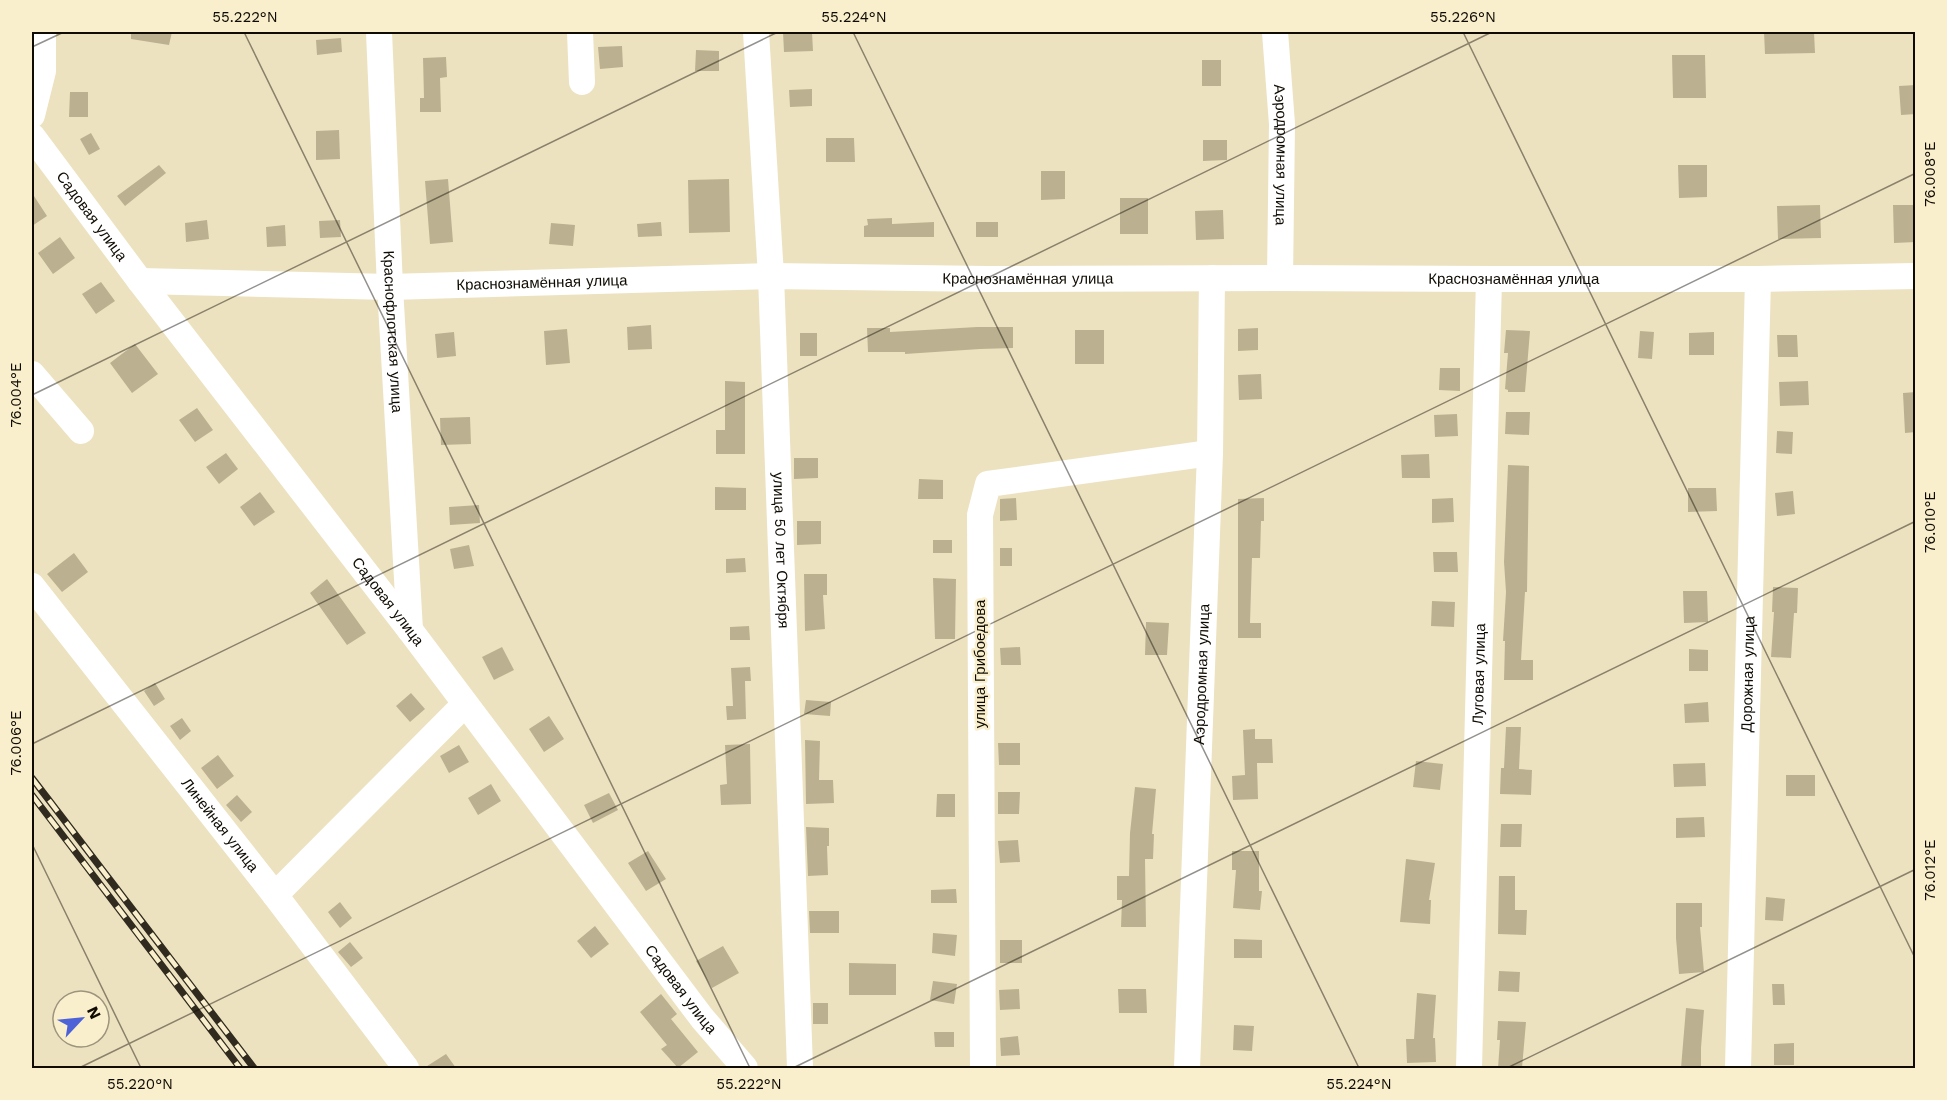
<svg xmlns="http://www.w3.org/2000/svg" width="1947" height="1100" font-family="'Work Sans',sans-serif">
  <rect width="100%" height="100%" fill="#ede2c0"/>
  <!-- building -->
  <path fill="#bbb190" d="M131 32H172L169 45 131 39Z
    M783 32H812L813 51 784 52Z
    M1764 32H1814L1815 53 1765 54Z
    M341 38 342 52 317 55 316 40Z
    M622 46 623 67 600 69 598 47Z
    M696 50 719 51V71H695Z
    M1672 55H1705L1706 98H1673Z
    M446 57 447 77 440 78 441 112H420V98H424L423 58Z
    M1202 60H1221V86H1202Z
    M1916 85V114L1901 115 1899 86Z
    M812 89V106L790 107 789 90Z
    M70 92H88V117H69Z
    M339 130 340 159 316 160V131Z
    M91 133 100 149 89 155 80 139Z
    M826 138H854L855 162H826Z
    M1203 140H1227V160L1203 161Z
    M159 165 166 173 125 206 117 196Z
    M1678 165H1707V197L1679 198Z
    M1041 171H1065V199L1041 200Z
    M448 179 453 242 430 244 425 181Z
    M729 179 730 232 689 233 688 180Z
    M32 193 47 216 32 226Z
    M1120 198H1148V234H1120Z
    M1820 205 1821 238 1778 239 1777 206Z
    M1893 205H1916V242L1894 243Z
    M1223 210 1224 239 1196 240 1195 211Z
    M892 218V224L934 222V237H864V226L868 225 867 219Z
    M207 220 209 239 186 242 185 223Z
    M340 220 341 237 320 238 319 221Z
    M661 222 662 236 638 237 637 224Z
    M976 222H998V237H976Z
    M551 223 575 225 573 246 549 244Z
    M285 225 286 246 267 247 266 227Z
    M60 237 75 258 53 274 38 253Z
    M101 282 115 301 96 314 82 294Z
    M651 325 652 349 628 350 627 327Z
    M977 327H1013V348L980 349 905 354V352H868L867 328H890V332Z
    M1258 328V350L1238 351V329Z
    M567 329 570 363 546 365 544 331Z
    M1075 330H1104V364H1075Z
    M1506 330 1530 331 1525 392H1508V390L1505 389 1508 353H1504Z
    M1640 331 1654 332 1652 359 1638 358Z
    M454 332 456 356 437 358 435 334Z
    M1714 332V355H1689V333Z
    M800 333H817V356H800Z
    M1777 335H1797L1798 357H1778Z
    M135 344 158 374 132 393 110 363Z
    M1440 368H1460V391L1439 390Z
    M1261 374 1262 399 1239 400 1238 375Z
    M725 381 745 382V454H716V430H725Z
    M1808 381 1809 405 1780 406 1779 382Z
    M1916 392V432L1905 433 1903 393Z
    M197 408 213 430 195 442 179 420Z
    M1506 412H1530L1529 435 1505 434Z
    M1457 414 1458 436 1435 437 1434 415Z
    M470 417 471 444 441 445 440 418Z
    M1777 431 1793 432 1792 454 1776 453Z
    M226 453 238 469 219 484 206 467Z
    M1429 454 1430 478H1402L1401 455Z
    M794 458H818V478L794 479Z
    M1508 465 1529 466 1527 592H1525L1521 660H1533V680H1504L1505 641H1503L1506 592 1504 562Z
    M919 479 943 480V499H918Z
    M715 487 746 488V510H715Z
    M1688 488H1716L1717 511 1688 512Z
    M1793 491 1795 514 1777 516 1775 493Z
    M260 492 275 512 254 526 240 507Z
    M1016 498 1017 520 1000 521V499Z
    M1264 498V521H1261L1260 558H1252L1250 623H1261V638H1238V499Z
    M1453 498 1454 522 1432 523V499Z
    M479 505 480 523 450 525 449 507Z
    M797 521H821V544L797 545Z
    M933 540H952V553H933Z
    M469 545 474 566 454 569 450 549Z
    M1000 548H1012V566H1000Z
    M1433 552H1457L1458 572H1434Z
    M74 553 88 572 62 592 47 574Z
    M745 558 746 572 726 573V559Z
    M804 574H827V595H823L825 629 805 631Z
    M933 578 956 579 955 639H935Z
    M327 579 366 633 347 645 310 593Z
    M1773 587 1798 588 1797 613H1794L1791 658 1771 657 1774 612H1772Z
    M1683 591H1707L1708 622 1684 623Z
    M1432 601 1455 602 1454 627 1431 626Z
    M1146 622 1169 623 1167 655H1145Z
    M749 626 750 640H730V627Z
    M502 647 514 670 494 680 482 657Z
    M1020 647 1021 665H1001L1000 648Z
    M1689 649 1708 650V671H1689Z
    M750 667 751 681H745L746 719 727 720 726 706H733L731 668Z
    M155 683 165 699 154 706 144 691Z
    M411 693 425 709 410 722 396 706Z
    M806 700 831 702 830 716 804 714Z
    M1708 702 1709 722 1685 723 1684 704Z
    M549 716 564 739 544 752 529 729Z
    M182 718 191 731 180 740 170 726Z
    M1506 727H1521L1519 769 1532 770 1531 795 1500 794 1501 768H1504Z
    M1255 729V739H1272L1273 763H1257L1258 799 1233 800 1232 776 1245 775 1243 730Z
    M805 740 820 741 819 780H833L834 803 806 804Z
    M998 743H1020V765H999Z
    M750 744 751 804 721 805 720 785 727 784 725 745Z
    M459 745 469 762 449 773 440 756Z
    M218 755 234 776 217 789 201 768Z
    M1416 761 1443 764 1440 790 1413 787Z
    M1705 763 1706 786 1674 787 1673 764Z
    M1786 775H1815V796H1786Z
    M491 784 501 801 478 815 468 798Z
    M1135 787 1156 789 1152 834H1154L1153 859H1145L1146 927H1121L1122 900H1117V876H1129L1130 833Z
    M998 792H1020L1019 814H998Z
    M609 793 618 810 593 823 584 805Z
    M937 794H955V817H936Z
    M237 795 252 812 241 822 226 805Z
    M1704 817 1705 837 1676 838V818Z
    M1501 824H1522L1521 847H1500Z
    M806 827 829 828V846H827L828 875 808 876Z
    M1018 840 1020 862 1000 863 998 841Z
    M648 851 666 879 646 891 628 863Z
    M1232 851H1259V891H1262L1260 910 1233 908 1236 870H1232Z
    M1406 859 1435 863 1429 900H1431L1430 924 1400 922Z
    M1499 876H1515V910H1527L1526 935 1498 934Z
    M956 889 957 903H931V890Z
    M1766 897 1785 899 1783 921 1765 920Z
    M340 902 352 918 340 928 328 912Z
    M1676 903H1702V927H1700L1704 972 1679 974 1676 938Z
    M809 911H839V933H810Z
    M595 926 609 944 591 958 577 941Z
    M933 933 957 935 955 956 932 953Z
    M1234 939 1262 940V958H1234Z
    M1000 940H1022V963H1000Z
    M350 942 363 958 351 967 338 952Z
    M723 946 739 973 712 988 696 961Z
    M849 963 896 964V995H849Z
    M1499 971 1520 972 1519 992 1498 991Z
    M933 981 957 984 954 1004 930 1000Z
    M1772 984H1784L1785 1005H1773Z
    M1019 989 1020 1009 1000 1010 999 990Z
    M1118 989H1146L1147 1013H1119Z
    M1417 993 1436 995 1433 1038H1435L1436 1062 1407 1063 1406 1039H1414Z
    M661 994 677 1014 671 1019 698 1052 678 1068 661 1049 667 1045 640 1012Z
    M813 1003H828V1024H813Z
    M1686 1008 1704 1010 1701 1048V1068H1681Z
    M1498 1021 1526 1022 1522 1068H1498L1500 1040H1497Z
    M1234 1025 1254 1026 1252 1051 1233 1050Z
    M934 1032H954V1047H935Z
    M1018 1036 1020 1055 1001 1056 1000 1038Z
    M1794 1043V1065H1774V1044Z
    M446 1054 456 1068H424Z"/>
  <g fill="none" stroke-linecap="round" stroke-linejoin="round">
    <!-- minor -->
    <g stroke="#fff" stroke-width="26">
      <path id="s1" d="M379 32 390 287 410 630"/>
      <path d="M580 32 582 82"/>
      <path id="s2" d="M756 32 771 276 800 1068"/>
      <path id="s3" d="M1275 32 1282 124 1280 278"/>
      <path d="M32 115 43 71V32"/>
      <path id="s4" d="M32 136 140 281 410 630 702 1018 745 1068"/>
      <path id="s5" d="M140 281 390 287 771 276 987 279 1280 278 1489 279H1758L1916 276"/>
      <path d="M32 374 81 431"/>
      <path id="s6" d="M32 586 275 895 406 1068"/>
      <path d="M275 895 465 704"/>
      <path d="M983 1068 980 515 988 484 1210 453"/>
      <path id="s7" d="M1187 1068 1210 453 1212 278"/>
      <path id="s8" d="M1469 1068 1489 279"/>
      <path id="s9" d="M1738 1068 1758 279"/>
    </g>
    <!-- rail casing -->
    <g stroke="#302b1e" stroke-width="7">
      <path id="rail" d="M32 778 254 1068
        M32 795 240 1068"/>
    </g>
    <!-- rail -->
    <use href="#rail" stroke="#faefcd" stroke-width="4.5" stroke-dasharray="14" stroke-linecap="butt"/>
  </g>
  <!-- ticks -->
  <path fill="none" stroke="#0f0b02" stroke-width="1.5" stroke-opacity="0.45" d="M244 32 750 1068M853 32 1359 1068M1463 32 1916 960M32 47 64 32M32 395 778 32M32 744 1492 32M32 844 141 1068M79 1068 1916 173M793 1068 1916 521M1507 1068 1916 869"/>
  <g text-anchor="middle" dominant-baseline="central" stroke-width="5" stroke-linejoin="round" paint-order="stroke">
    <!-- street labels -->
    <g font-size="15" fill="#0f0b02" stroke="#faefcd">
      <text stroke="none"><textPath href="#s3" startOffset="123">Аэродромная улица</textPath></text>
      <text stroke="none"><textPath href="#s4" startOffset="100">Садовая улица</textPath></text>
      <text stroke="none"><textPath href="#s5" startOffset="888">Краснознамённая улица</textPath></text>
      <text stroke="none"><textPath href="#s5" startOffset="1374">Краснознамённая улица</textPath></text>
      <text stroke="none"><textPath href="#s5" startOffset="402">Краснознамённая улица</textPath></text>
      <text stroke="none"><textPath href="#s1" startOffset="300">Краснофлотская улица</textPath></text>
      <text stroke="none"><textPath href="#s2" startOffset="519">улица 50 лет Октября</textPath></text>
      <text stroke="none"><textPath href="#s4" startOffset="586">Садовая улица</textPath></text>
      <text transform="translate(980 664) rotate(-90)">улица Грибоедова</text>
      <text stroke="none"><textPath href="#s7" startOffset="394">Аэродромная улица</textPath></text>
      <text stroke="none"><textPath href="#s8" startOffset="394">Луговая улица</textPath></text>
      <text stroke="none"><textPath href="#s9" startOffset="394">Дорожная улица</textPath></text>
      <text stroke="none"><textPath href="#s6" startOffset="304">Линейная улица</textPath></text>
      <text stroke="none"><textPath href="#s4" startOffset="1072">Садовая улица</textPath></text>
    </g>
  </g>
  <!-- border -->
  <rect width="1947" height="1100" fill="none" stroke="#faefcd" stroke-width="66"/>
  <!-- north arrow -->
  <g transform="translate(81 1019) rotate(64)"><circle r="28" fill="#faefcd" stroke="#9c947c" stroke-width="1.5"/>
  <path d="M0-4.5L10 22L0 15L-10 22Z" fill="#4e62d7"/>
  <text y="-9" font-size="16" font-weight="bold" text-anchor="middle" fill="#0f0b02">N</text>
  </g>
  <rect x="33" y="33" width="1881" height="1034" fill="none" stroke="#0f0b02" stroke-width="2"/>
  <g font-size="15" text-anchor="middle" fill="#0f0b02">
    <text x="245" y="22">55.222°N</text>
    <text x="854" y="22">55.224°N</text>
    <text x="1463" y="22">55.226°N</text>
    <text transform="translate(1930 174) rotate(-90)" y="5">76.008°E</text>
    <text transform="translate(16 395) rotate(-90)" y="5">76.004°E</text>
    <text transform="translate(1930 522) rotate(-90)" y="5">76.010°E</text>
    <text transform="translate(16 743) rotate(-90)" y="5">76.006°E</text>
    <text transform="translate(1930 870) rotate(-90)" y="5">76.012°E</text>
    <text x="140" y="1089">55.220°N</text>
    <text x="749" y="1089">55.222°N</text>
    <text x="1359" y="1089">55.224°N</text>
  </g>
</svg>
